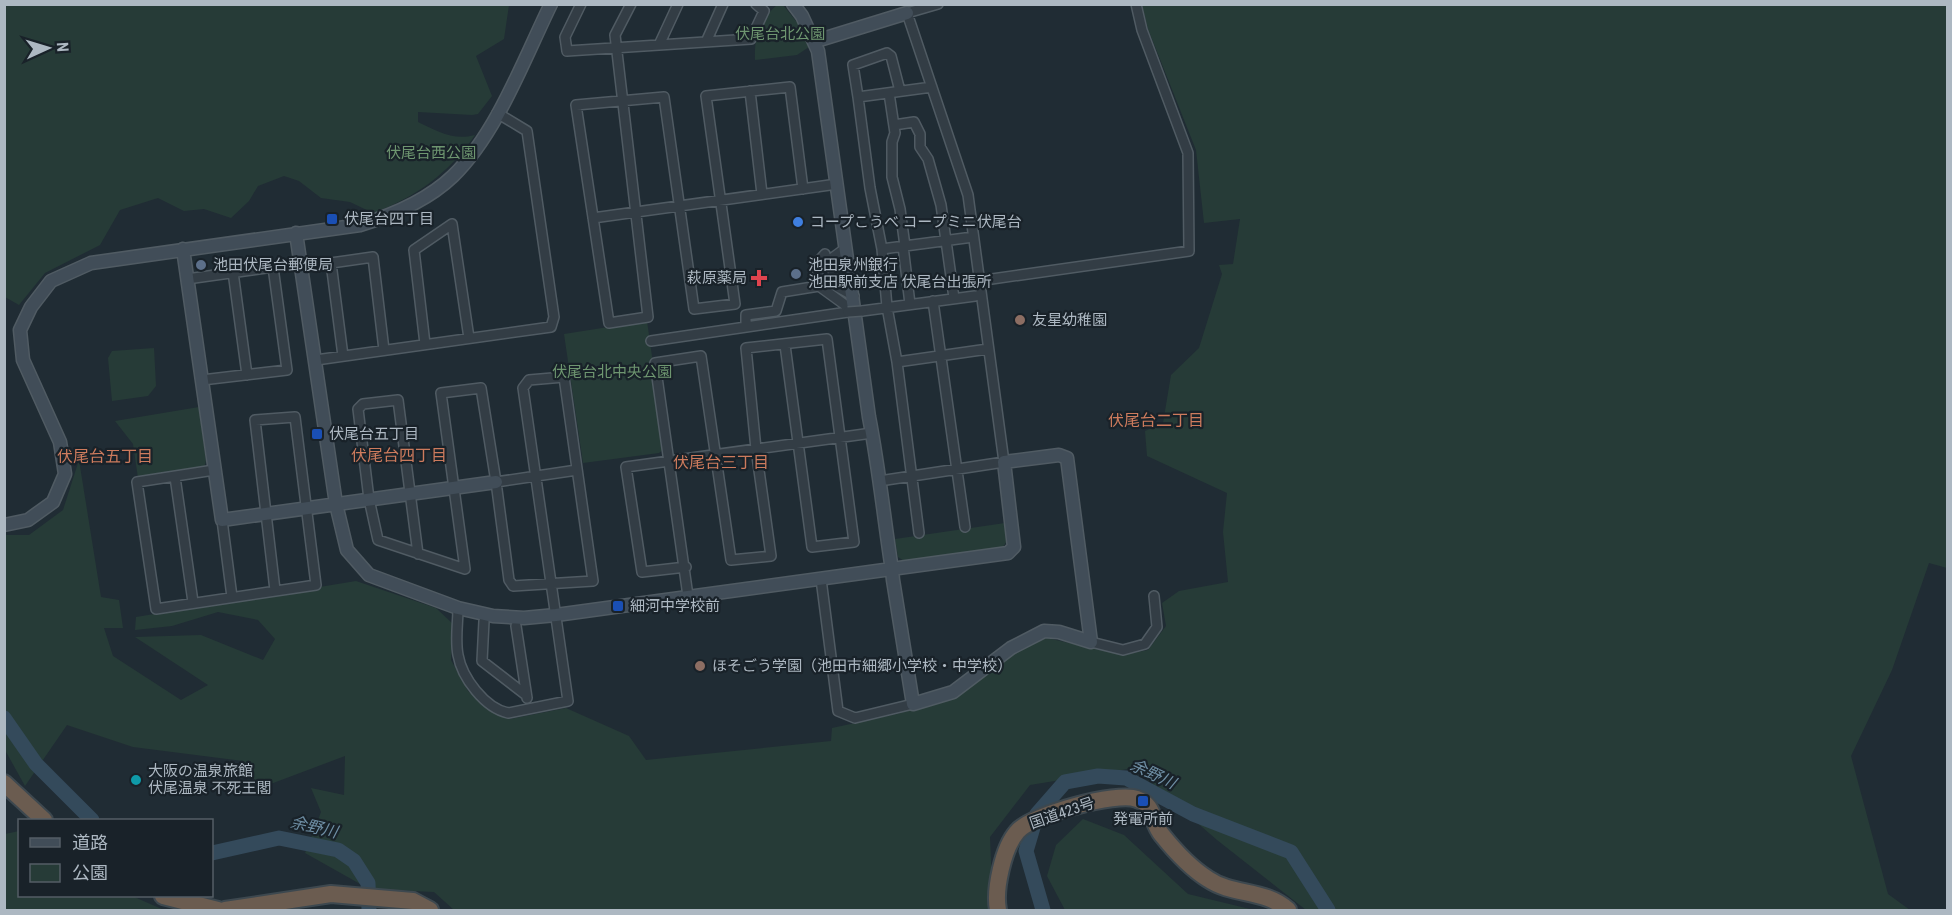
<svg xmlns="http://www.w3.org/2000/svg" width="1952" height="915" font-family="'Roboto Condensed','Noto Sans JP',sans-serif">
  <rect width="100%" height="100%" fill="#202c34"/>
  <!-- green -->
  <path fill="#263b37" d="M5 4H509V5L504 39 476 56 492 96 478 114 472 115 418 112V122C437 131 453 141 475 135 448 174 416 197 373 213L350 202 321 198 299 181 284 176 258 186 249 201 231 218 204 209 184 211 158 198 120 210 100 245 45 273 19 305 5 297Z
    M777 5H783L800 26 809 47 797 55 755 60C754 37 760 19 777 5Z
    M1142 5H1947V568L1929 563 1892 670 1851 756 1888 894 1910 910H1306L1217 840 1134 768 1030 785 990 837 993 910H454L434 892 369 889 305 853 321 812 311 788 344 795 345 756 260 788 243 761 133 747 67 725 25 786 5 750 4 535H29L63 510 79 460 101 597 119 600 123 628H104L113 656 181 700 208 685 135 637 201 635 263 660 275 639 258 620 218 612 172 626 135 630 136 617 356 581 436 608 453 624 451 660 468 691 485 706 510 719 566 708 629 736 646 760 831 741 832 728 897 714 959 696 1016 650 1047 638 1123 655 1148 650 1166 626 1162 603 1179 591 1228 582 1223 532 1227 493 1147 456 1145 431 1163 423 1171 375 1199 348 1222 274 1219 265 1233 264 1240 219 1204 223 1196 150 1148 29Z
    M647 321 665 448 659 453 583 463 564 334Z
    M154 348 156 386 148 396 112 401 108 358 112 351Z
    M199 407 206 461 204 468 138 478 133 444 115 421Z
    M1005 523 1007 541 1003 547 904 561 898 557 895 539Z
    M1083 819 1124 835 1188 894 1254 910H1065L1047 876 1056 845Z
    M19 831 20 896H132L164 910H5V834Z"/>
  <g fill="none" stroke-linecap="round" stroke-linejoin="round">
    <!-- river -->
    <path stroke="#344a5b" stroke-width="15" d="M4 718 36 764 92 820
      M212 853 279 838 338 850 354 861 368 883 369 910
      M1043 910 1026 851 1037 814 1065 782 1098 776 1126 778 1193 814 1291 852 1328 910"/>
    <!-- street casing -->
    <g stroke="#505b63" stroke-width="12">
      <path id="street" d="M581 4 565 37 567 51 751 39 764 11 756 4
        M631 4 615 35 648 317 609 323 576 105 664 97 694 309 735 304 706 96 790 87 803 189
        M706 42 723 4
        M659 45 678 4
        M932 87 858 97 870 188 882 249 973 237
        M750 91 762 194
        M889 93 895 133 892 142V177L900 209 905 246
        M858 97 853 65 887 53 891 56 900 91
        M894 125 914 122 920 134V147L928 159 941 205 954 298
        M593 218 837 184
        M903 246 910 304
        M846 248 831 259 836 286 854 296
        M882 249 887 307 897 362
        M233 272 247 375
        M187 279 273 267 287 370 202 380
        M978 281 1189 251 1188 153 1142 30 1136 4
        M819 286 817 263 825 254
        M933 301 965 527
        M862 311 975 296
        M746 327V315L776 311 782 292 819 286 848 307
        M651 341 848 312
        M425 344 414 250 452 224 469 338
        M343 356 331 263 373 257 384 350
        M316 360 551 327 554 317 527 131 497 113
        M214 470 137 482 156 609 316 585 295 417 255 420 275 590
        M175 477 193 602
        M886 480 1004 462 968 195 907 13 938 4
        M222 520 232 597
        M919 533 897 362 988 349
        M418 554 398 400 363 404 358 409 369 499 378 540 465 569 441 393 481 388 496 482
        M686 567 642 572 626 467 872 433
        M821 579 838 711 855 718 913 704
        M688 596 655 363 701 356 731 560 771 556 756 449 746 348 827 339 854 542 812 547 785 345
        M458 608C458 623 455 640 458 655 462 678 485 708 508 713L568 701C553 597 538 492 523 388L529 380 564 377 593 581 513 586 509 580 496 482 577 470
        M484 621 482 661 526 695
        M516 626 527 698
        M1091 642 1123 650 1145 644 1157 627 1154 596"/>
    </g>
    <!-- secondary casing -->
    <g stroke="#505b63" stroke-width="15">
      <path id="secondary" d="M816 41 907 13
        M296 233 336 504 347 550 369 575 458 608 493 616 524 618 556 615 1008 553 1014 547 1004 462 1059 455 1067 458 1091 642 1059 632 1044 631 1011 648 953 692 913 704 893 580 892 570C884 519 879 468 869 417L818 51 802 16 793 4
        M183 249 222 520 496 482
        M4 525 28 520 53 502 65 474 60 442 23 360 20 330 31 307 51 281 91 263 360 225C393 215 427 201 453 176 497 133 524 59 551 4"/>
    </g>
    <!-- highway casing -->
    <g stroke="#3d484f" stroke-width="20">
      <path id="highway" d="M4 783 44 820
        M163 896 218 910
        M225 910 331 894 413 901 430 910
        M998 910C994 890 1003 848 1017 832 1030 815 1117 791 1137 799 1155 805 1151 822 1162 835 1174 850 1192 869 1208 879 1233 896 1265 889 1288 910"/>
    </g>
    <!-- street -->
    <use href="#street" stroke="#333d45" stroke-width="9"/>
    <!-- secondary -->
    <use href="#secondary" stroke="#414d58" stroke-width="12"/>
    <!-- highway -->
    <use href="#highway" stroke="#6b5c50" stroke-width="16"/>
    <!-- street-bridge casing -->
    <g stroke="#505b63" stroke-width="12" stroke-linecap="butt">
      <path id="street-bridge" d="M848 312 862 311"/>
    </g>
    <!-- street-bridge -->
    <use href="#street-bridge" stroke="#333d45" stroke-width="9"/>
  </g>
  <!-- markers -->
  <g fill="#1a4fb4" stroke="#192229" stroke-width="2">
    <rect x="326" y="213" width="12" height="12" rx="3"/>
    <rect x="311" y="428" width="12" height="12" rx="3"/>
    <rect x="612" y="600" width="12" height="12" rx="3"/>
    <rect x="1137" y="795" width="12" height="12" rx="3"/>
  </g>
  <circle fill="#3f7fe0" stroke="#192229" stroke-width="2" cx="798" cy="222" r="6"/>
  <g fill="#5c6f8a" stroke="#192229" stroke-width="2">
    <circle cx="201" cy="265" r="6"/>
    <circle cx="796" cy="274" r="6"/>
  </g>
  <path fill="#e0444e" stroke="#192229" stroke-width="2" d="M756 269h6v6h6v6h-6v6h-6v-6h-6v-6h6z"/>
  <g fill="#8d6e63" stroke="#192229" stroke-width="2">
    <circle cx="1020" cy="320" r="6"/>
    <circle cx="700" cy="666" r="6"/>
  </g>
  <circle fill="#0f9aa8" stroke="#192229" stroke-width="2" cx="136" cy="780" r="6"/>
  <g text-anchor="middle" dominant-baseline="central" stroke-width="4.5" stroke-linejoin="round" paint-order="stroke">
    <!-- park labels -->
    <g font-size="15" fill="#6e9670" stroke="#192229">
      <text x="780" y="34">伏尾台北公園</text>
      <text x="431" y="153">伏尾台⻄公園</text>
      <text x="612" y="372">伏尾台北中央公園</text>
    </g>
    <!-- poi labels -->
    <g font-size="15" fill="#adb8c2" stroke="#192229" text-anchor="start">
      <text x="344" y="219">伏尾台四丁目</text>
      <text x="810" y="222">コープこうべ コープミニ伏尾台</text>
      <text x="213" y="265">池田伏尾台郵便局</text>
      <text x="808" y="265">池田泉州銀行<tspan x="808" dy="17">池田駅前支店 伏尾台出張所</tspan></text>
      <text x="747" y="278" text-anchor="end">萩原薬局</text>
      <text x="1032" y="320">友星幼稚園</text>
      <text x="329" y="434">伏尾台五丁目</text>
      <text x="630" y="606">細河中学校前</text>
      <text x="712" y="666">ほそごう学園（池田市細郷小学校・中学校）</text>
      <text x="148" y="771">大阪の温泉旅館<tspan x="148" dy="17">伏尾温泉 不死王閣</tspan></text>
      <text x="1143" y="819" text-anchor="middle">発電所前</text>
    </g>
    <!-- street labels -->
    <g font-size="15" fill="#adb8c2" stroke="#192229">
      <text transform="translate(1062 813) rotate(-19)">国道423号</text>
    </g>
    <!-- neighbourhood labels -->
    <g font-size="16" fill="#cd7b5d" stroke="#192229">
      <text x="1156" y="420">伏尾台二丁目</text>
      <text x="399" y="455">伏尾台四丁目</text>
      <text x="105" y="456">伏尾台五丁目</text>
      <text x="721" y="462">伏尾台三丁目</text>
    </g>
    <!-- water labels -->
    <g font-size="16" font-style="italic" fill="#6f8fa5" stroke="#192229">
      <text transform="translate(1153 774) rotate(25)">余野川</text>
      <text transform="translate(314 827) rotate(13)">余野川</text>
    </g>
  </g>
  <!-- border -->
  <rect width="1952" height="915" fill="none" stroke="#adb8c2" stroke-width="12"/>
  <!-- legend -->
  <rect x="18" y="819" width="195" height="78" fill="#192229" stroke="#545e66" stroke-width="1.5"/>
  <rect x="30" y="838" width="30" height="9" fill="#414d58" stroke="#545e66" stroke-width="1.5"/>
  <text x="72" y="849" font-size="18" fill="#adb8c2">道路</text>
  <rect x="30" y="864" width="30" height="18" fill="#263b37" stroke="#545e66" stroke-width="1.5"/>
  <text x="72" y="879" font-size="18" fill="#adb8c2">公園</text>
  <!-- north arrow -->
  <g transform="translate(48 48) rotate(86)" stroke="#192229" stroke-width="4.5" paint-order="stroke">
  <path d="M0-4.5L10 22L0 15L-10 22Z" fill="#adb8c2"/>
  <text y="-9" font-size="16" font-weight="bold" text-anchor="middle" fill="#adb8c2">N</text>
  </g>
</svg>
